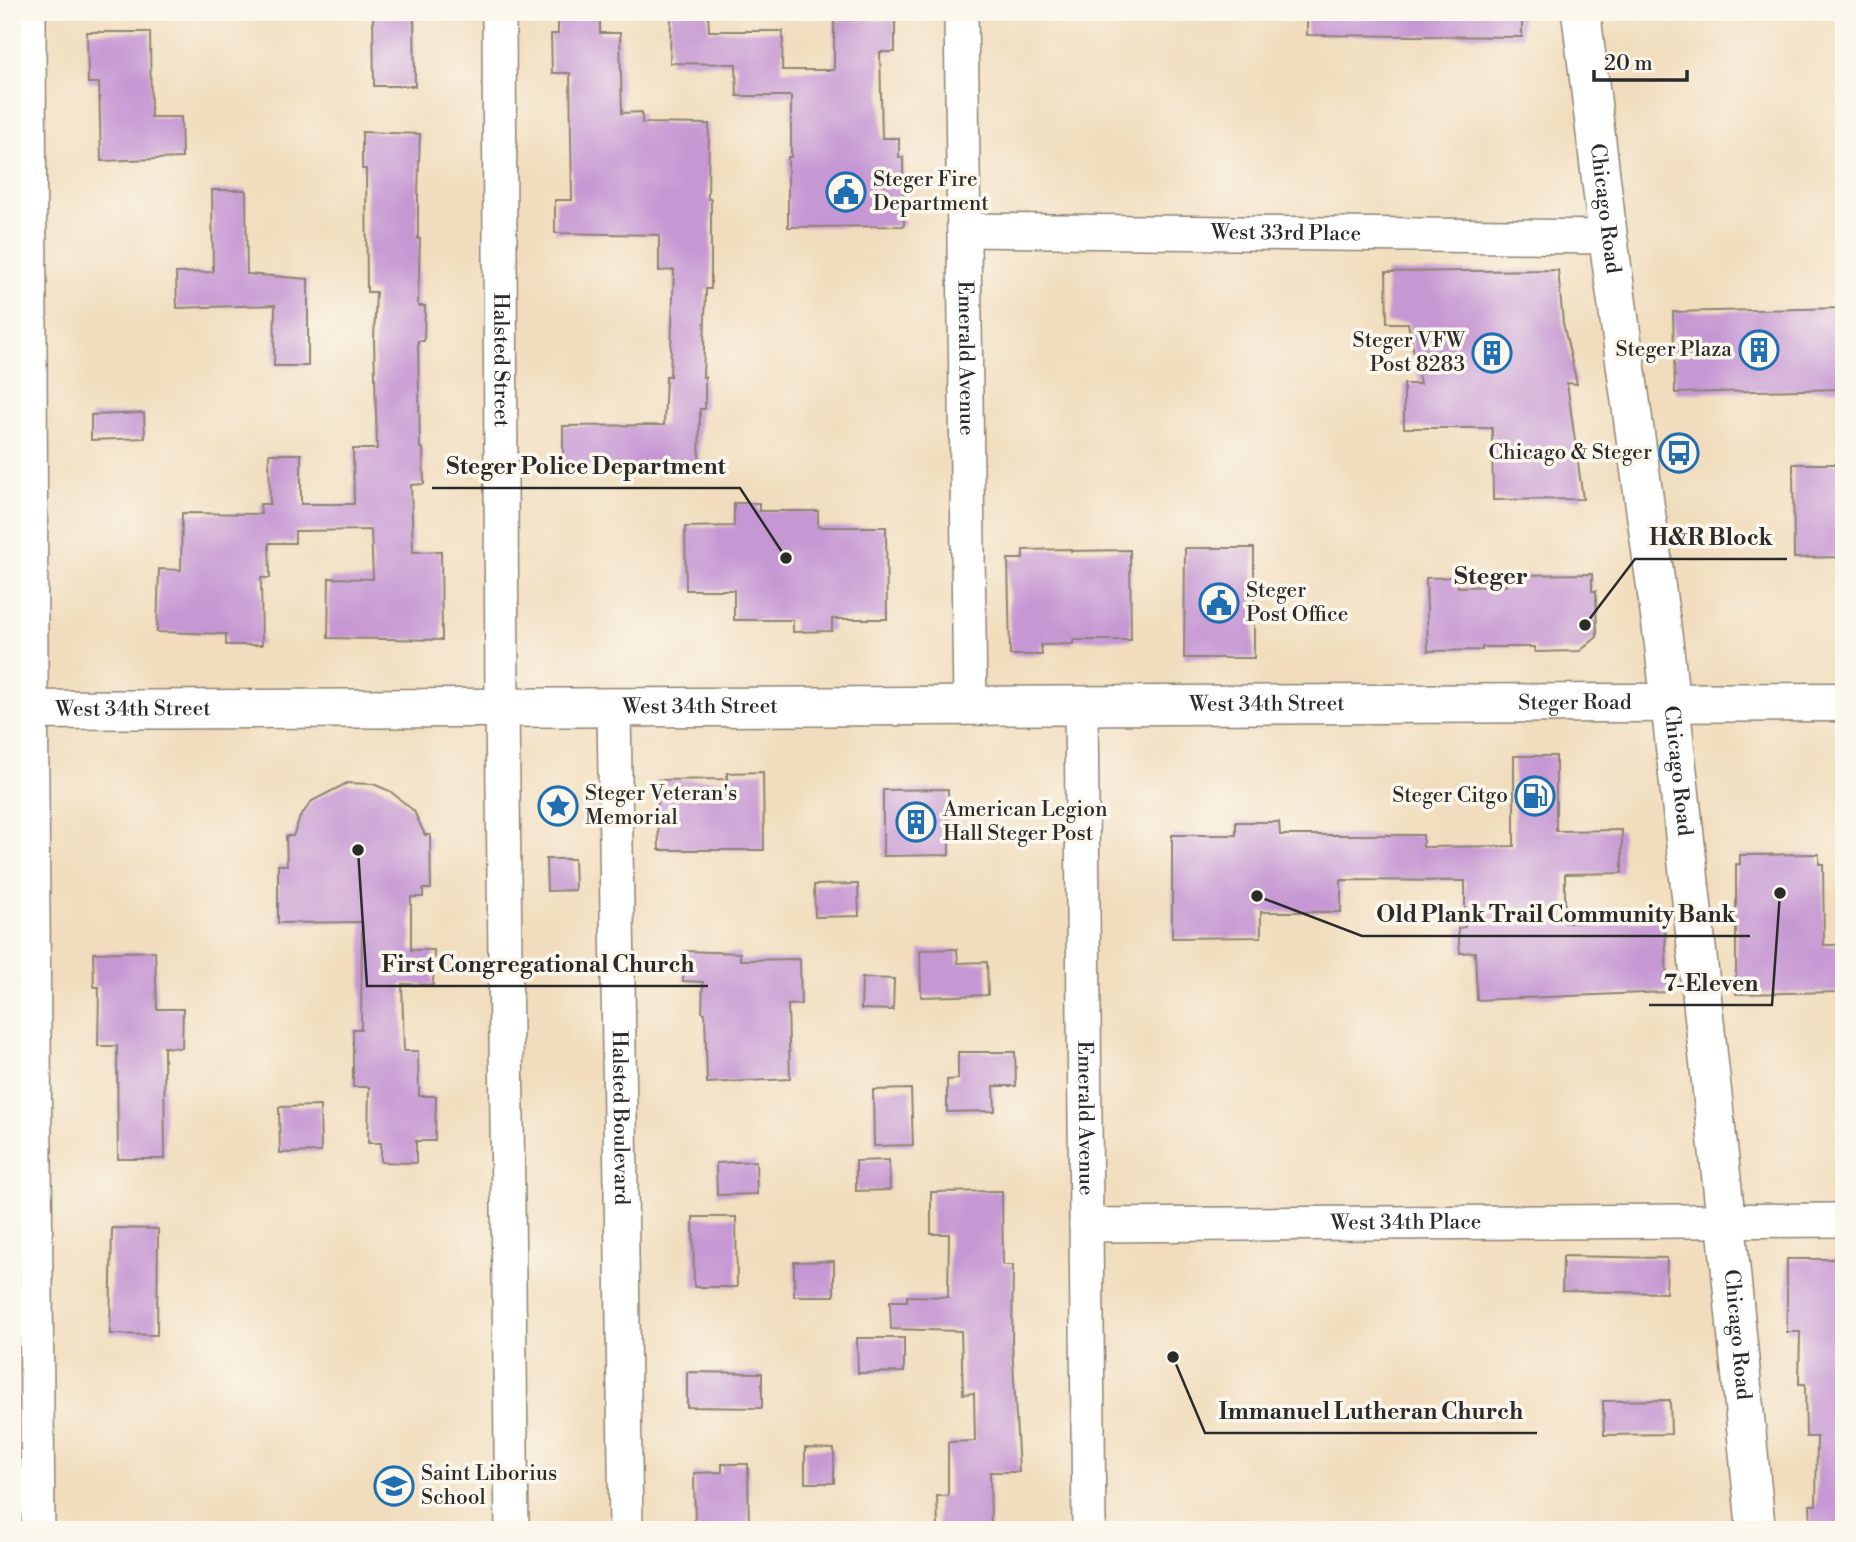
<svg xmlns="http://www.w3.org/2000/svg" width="1856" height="1542" font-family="'Libre Bodoni',serif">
  <rect width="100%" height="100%" fill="#fbf7ec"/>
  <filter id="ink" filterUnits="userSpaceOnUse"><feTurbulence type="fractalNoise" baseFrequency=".0143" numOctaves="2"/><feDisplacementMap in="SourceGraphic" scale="14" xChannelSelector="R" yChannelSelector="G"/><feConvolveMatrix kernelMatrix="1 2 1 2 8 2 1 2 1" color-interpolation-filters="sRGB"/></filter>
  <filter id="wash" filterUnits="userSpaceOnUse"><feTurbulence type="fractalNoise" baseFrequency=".00686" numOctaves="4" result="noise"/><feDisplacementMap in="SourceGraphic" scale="28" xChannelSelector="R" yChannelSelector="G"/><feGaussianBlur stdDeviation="1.57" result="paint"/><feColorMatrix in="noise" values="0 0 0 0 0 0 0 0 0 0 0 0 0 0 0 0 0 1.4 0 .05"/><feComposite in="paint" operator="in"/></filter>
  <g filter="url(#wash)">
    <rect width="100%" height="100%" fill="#f1ddbd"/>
    <g id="blocks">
      <!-- building -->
      <path fill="#c698d3" d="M373 12H414L415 86H374Z
        M558 12H600V33H620L622 113 642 112V123L709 124 708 199H711V289H706L703 377H705V409H700L699 471 666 470V466L563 467V426L664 425 666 376H670L674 270 659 271V235L555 233V200H572L570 73H552L551 34H558Z
        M671 12H708L709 31H783L782 70H834V20H895V52H880L882 138H899V157H903L904 226 788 227V157H791V96H737L736 64 670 63Z
        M1307 12H1522V37L1307 35Z
        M87 32H150L151 117H181L182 158 101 161 99 83H88Z
        M362 132 420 134 418 194V239H420L418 306H425L424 341H418L420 448H423L424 484 411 485 413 552 441 551 442 640 328 638 329 578 373 579 371 530 295 531V543H269L270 578H261L262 645H226V634L157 632 159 569 181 570 182 513 261 514 260 504H270L269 454H301V504H354L353 449H377L374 340 376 292H367L366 169H362Z
        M212 190H246L247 274 308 279V366H274L275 305 177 308 176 273 213 272Z
        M1558 270 1563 323 1577 384 1567 383 1583 499 1493 500 1492 428H1404V384H1420L1408 323H1387L1386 272Z
        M1844 308V389L1675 393 1673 312Z
        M144 413 145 438 91 440V415Z
        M1793 464H1844V557L1794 558Z
        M734 503H759V511H818V527H886L887 619H832V631L793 632V620H734V590H686L685 527 734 526Z
        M1185 548H1254V658H1184Z
        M1071 549V551L1130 550 1131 640H1073V644L1041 645 1042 655H1010L1008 559H1023V550Z
        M1592 574V591H1596L1597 637 1580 651 1535 652V647H1482V650L1428 651 1426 578 1458 577V587L1506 586V575Z
        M1514 756H1556V831L1622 830V873L1565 874V923L1665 919 1667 992 1477 1000 1475 952 1460 953 1458 928 1465 927V881L1341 880V912H1261V937L1172 938V835H1236V822H1279L1280 835H1423V847L1514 846Z
        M763 772 764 850H659L657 780 727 779V773Z
        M347 783 373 784 390 791 414 811 425 835H430L431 889H423V897H411V950H434L433 985 402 984 404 1051H418L419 1096H436L435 1141H416V1163L381 1162V1143H368L369 1087H353V1029H361L362 922 278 923V865H287L286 836H293L300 817 312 801Z
        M948 789 949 855 883 856V790Z
        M1819 854V864H1823L1824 945H1844V992L1736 994V864H1740V855Z
        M546 859H574L575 890 547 891Z
        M858 884 859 916 815 917 814 885Z
        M957 949 958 963 987 962 988 995 921 997 920 950Z
        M155 951 157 1009H183L182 1048 164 1047 165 1159H118L117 1046H98L99 987H94L93 953Z
        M684 951 740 953V960L800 959 801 1004 788 1005 790 1079 707 1083 705 1013 702 1012 703 982 683 981Z
        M862 978 894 979 893 1010 861 1009Z
        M958 1052H1015L1016 1086H994L995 1111 947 1112V1080L958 1079Z
        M911 1089 913 1145 874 1146 873 1090Z
        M320 1106 321 1152 280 1153 279 1107Z
        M889 1160 890 1190 856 1191V1161Z
        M756 1161 757 1194 717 1195 716 1163Z
        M1002 1191 1003 1265H1013L1012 1342 1019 1472H990L991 1530H938L937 1496H948V1442L975 1441 974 1393 963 1394 961 1331 891 1329 890 1301H907V1296L948 1297 949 1234H931V1192Z
        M693 1217H736L737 1287H694Z
        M112 1228 158 1229 157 1335 110 1334Z
        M1563 1256 1667 1258 1666 1293 1562 1291Z
        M1787 1259H1844V1530H1811L1810 1505H1816L1817 1437H1806L1805 1384H1799L1800 1332H1787Z
        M834 1261V1296H794V1262Z
        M857 1338H904V1372L858 1373Z
        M687 1372 762 1373V1408L687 1407Z
        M1670 1400 1671 1434 1604 1435 1603 1401Z
        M805 1448 834 1449V1483H805Z
        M722 1464H748L749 1530H695L694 1473 722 1472Z"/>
    </g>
  </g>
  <g filter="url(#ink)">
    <use href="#blocks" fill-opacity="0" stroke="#8e8474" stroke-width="2"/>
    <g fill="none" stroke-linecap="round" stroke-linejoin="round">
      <!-- minor casing -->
      <g stroke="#8e8474" stroke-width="36">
        <g id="minor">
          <path d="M29 12 31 665 38 1530"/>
          <path id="s1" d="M499 12 502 708 512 1530"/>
          <path id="s2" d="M961 12 970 706"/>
          <path id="s3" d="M964 230 1608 237"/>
          <path id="s4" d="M1081 705 1089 1530"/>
          <path id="s5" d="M614 707 626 1530"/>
          <path id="s6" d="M1086 1225 1844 1220"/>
        </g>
      </g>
      <!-- tertiary casing -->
      <g stroke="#8e8474" stroke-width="41">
        <g id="tertiary">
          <path id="s7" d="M12 710 1844 702"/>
        </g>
      </g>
      <!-- primary casing -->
      <g stroke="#8e8474" stroke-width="41">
        <g id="primary">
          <path id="s8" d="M1581 12 1608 237 1664 645 1726 1221 1756 1530"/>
        </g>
      </g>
      <!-- minor -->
      <use href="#minor" stroke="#fff" stroke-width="33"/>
      <!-- tertiary -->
      <use href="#tertiary" stroke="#fff" stroke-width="38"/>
      <!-- primary -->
      <use href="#primary" stroke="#fff" stroke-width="38"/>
    </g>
  </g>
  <!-- icons -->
  <defs>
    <g id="civic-ring" transform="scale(2.0125)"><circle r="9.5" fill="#fbf7ec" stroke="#1f6fb2" stroke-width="1.5"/><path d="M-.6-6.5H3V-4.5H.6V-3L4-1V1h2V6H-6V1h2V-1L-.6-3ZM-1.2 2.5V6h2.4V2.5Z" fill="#1f6fb2"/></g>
    <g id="building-ring" transform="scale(2.0125)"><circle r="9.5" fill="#fbf7ec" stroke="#1f6fb2" stroke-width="1.5"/><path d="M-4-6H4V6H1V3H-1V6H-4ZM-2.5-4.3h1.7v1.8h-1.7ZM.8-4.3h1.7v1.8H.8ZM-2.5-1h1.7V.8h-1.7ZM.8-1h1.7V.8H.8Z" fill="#1f6fb2"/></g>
    <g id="bus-ring" transform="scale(2.0125)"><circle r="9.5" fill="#fbf7ec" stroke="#1f6fb2" stroke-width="1.5"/><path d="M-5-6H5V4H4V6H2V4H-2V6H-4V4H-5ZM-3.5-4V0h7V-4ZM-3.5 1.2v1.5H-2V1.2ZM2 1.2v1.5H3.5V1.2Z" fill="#1f6fb2"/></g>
    <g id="fuel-ring" transform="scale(2.0125)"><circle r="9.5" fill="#fbf7ec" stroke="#1f6fb2" stroke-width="1.5"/><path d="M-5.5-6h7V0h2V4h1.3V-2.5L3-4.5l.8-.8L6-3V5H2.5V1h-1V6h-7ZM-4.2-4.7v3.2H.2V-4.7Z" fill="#1f6fb2"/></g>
    <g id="sight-ring" transform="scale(2.0125)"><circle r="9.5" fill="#fbf7ec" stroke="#1f6fb2" stroke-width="1.5"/><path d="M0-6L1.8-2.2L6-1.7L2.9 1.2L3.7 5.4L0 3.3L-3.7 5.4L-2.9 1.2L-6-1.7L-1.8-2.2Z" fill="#1f6fb2"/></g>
    <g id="school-ring" transform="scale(2.0125)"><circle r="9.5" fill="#fbf7ec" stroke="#1f6fb2" stroke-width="1.5"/><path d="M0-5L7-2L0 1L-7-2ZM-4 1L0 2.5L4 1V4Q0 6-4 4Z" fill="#1f6fb2"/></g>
  </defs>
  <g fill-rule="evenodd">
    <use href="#civic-ring" x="846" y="192"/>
    <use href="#building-ring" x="1759" y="350"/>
    <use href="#building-ring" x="1492" y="353"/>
    <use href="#bus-ring" x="1679" y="453"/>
    <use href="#civic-ring" x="1219" y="603"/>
    <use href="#fuel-ring" x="1535" y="796"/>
    <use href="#sight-ring" x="558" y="806"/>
    <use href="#building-ring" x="916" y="822"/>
    <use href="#school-ring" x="394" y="1486"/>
  </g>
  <g text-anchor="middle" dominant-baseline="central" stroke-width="7" stroke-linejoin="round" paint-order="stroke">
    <!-- poi labels -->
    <g font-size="21" fill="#2b2b2b" stroke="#fbf7ec" text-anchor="start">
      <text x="873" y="180">Steger Fire<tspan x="873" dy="24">Department</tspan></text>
      <text x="1465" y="341" text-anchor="end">Steger VFW<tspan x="1465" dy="24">Post 8283</tspan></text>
      <text x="1732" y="350" text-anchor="end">Steger Plaza</text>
      <text x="1652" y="453" text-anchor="end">Chicago &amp; Steger</text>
      <text x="1246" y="591">Steger<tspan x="1246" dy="24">Post Office</tspan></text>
      <text x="585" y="794">Steger Veteran's<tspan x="585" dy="24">Memorial</tspan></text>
      <text x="1508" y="796" text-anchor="end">Steger Citgo</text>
      <text x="943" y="810">American Legion<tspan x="943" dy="24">Hall Steger Post</tspan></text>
      <text x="421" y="1474">Saint Liborius<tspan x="421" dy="24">School</tspan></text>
    </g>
    <!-- street labels -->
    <g font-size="21" fill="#2b2b2b" stroke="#fbf7ec">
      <text stroke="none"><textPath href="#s8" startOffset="198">Chicago Road</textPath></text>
      <text stroke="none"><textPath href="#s3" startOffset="322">West 33rd Place</textPath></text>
      <text stroke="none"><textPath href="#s2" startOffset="346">Emerald Avenue</textPath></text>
      <text stroke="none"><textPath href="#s1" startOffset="348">Halsted Street</textPath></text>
      <text stroke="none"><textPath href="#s7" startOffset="1563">Steger Road</textPath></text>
      <text stroke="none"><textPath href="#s7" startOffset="1255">West 34th Street</textPath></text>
      <text stroke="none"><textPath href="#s7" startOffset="688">West 34th Street</textPath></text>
      <text stroke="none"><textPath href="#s7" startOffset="121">West 34th Street</textPath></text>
      <text stroke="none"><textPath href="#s8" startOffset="765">Chicago Road</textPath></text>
      <text stroke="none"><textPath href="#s4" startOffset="413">Emerald Avenue</textPath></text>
      <text stroke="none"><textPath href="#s5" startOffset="411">Halsted Boulevard</textPath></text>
      <text stroke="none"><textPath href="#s6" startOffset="320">West 34th Place</textPath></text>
      <text stroke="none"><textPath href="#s8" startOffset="1332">Chicago Road</textPath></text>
    </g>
    <!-- quarter labels -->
    <g font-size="24" font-weight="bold" fill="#2b2b2b" stroke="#fbf7ec">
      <text x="1491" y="577">Steger</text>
    </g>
  </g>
  <!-- callouts -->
  <path fill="none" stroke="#2b2b2b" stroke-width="2.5" d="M786 558L740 488H432M1585 625L1635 559H1787M1257 896L1362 936H1750M358 850L367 986H708M1780 893L1772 1005H1649M1173 1357L1205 1433H1537"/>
  <g fill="#2b2b2b" stroke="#fbf7ec" stroke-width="2.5">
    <circle cx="786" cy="558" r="7"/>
    <circle cx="1585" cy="625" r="7"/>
    <circle cx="1257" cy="896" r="7"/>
    <circle cx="358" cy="850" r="7"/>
    <circle cx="1780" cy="893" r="7"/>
    <circle cx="1173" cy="1357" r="7"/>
  </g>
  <g font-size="23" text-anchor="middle" font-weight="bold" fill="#2b2b2b" stroke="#fbf7ec" stroke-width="7" stroke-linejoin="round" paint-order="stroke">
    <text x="586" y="474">Steger Police Department</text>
    <text x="1711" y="545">H&amp;R Block</text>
    <text x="1556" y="922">Old Plank Trail Community Bank</text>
    <text x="538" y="972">First Congregational Church</text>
    <text x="1711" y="991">7-Eleven</text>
    <text x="1371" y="1419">Immanuel Lutheran Church</text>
  </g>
  <!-- margin -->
  <rect width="1856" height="1542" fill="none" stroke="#fbf7ec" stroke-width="42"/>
  <!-- scale -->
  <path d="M1594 70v10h93v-10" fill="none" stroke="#2b2b2b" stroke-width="3.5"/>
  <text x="1604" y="70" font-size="21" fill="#2b2b2b" stroke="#fbf7ec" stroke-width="5" paint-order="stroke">20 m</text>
</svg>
